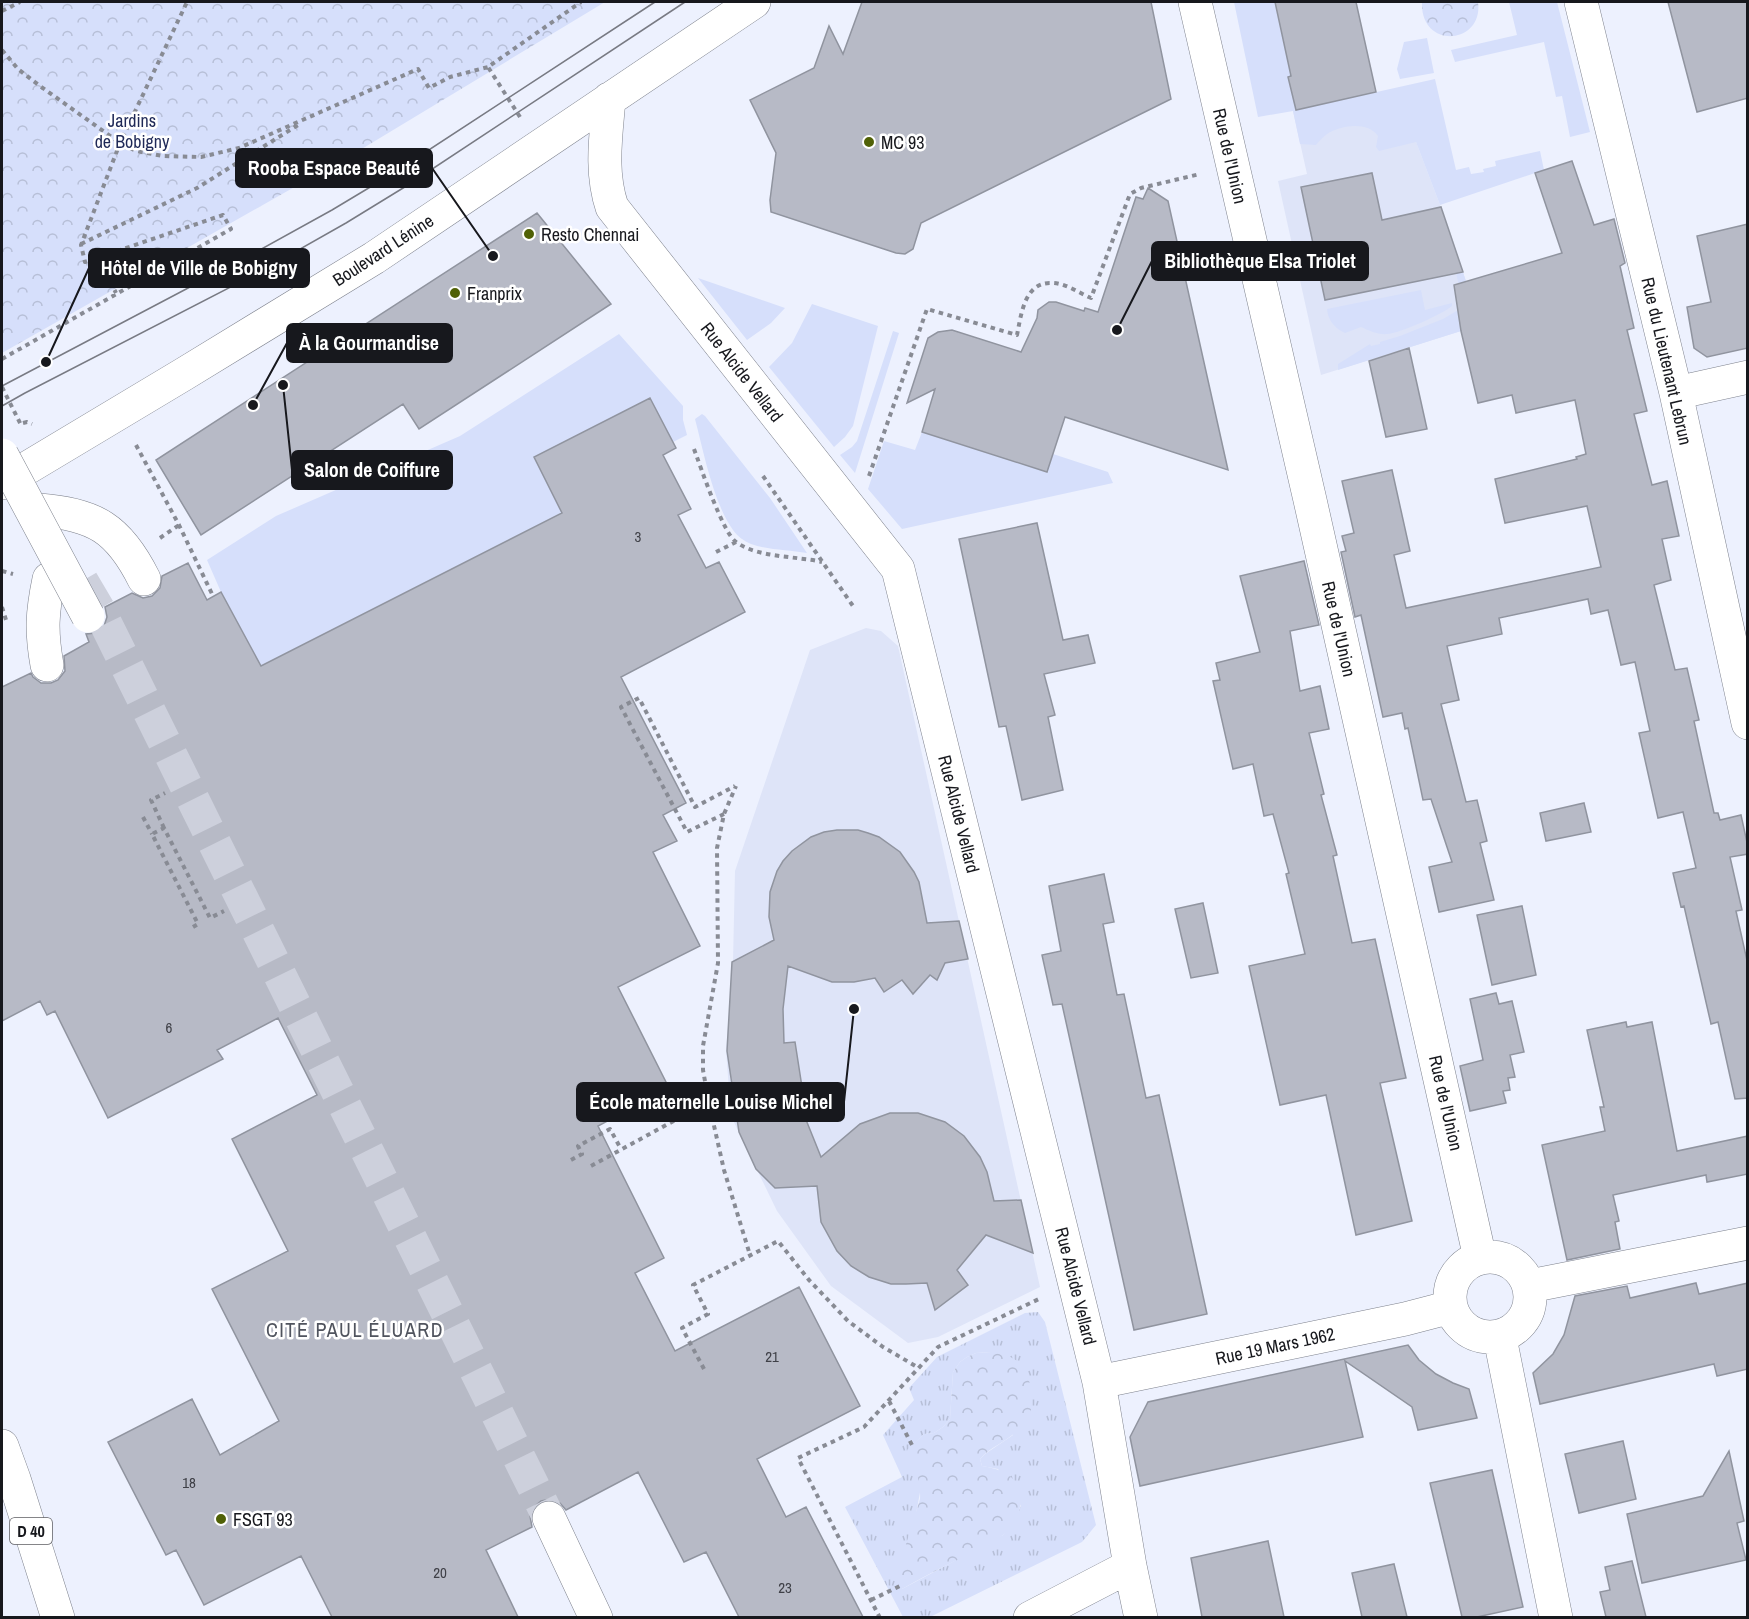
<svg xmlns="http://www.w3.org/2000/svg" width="1749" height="1619" font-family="'Archivo Narrow',sans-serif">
  <defs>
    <pattern id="grass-tufts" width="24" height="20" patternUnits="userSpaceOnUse" patternTransform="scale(1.5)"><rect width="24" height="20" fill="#d6dffb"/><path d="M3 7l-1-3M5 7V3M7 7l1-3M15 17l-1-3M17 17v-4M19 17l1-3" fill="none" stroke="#b7bfd7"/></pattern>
    <pattern id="park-crowns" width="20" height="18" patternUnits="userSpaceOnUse" patternTransform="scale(1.5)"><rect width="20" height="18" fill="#d6dffb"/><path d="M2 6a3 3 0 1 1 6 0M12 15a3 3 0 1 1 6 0" fill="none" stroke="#b7bfd7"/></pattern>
  </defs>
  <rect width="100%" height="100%" fill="#edf1fe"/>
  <!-- built -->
  <path fill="#dee4f8" d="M1396 89 1440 205 1478 317 1461 331 1321 375 1278 181 1307 174 1293 111Z
    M866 628 881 631 898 646 1040 1287 938 1337 908 1343 831 1286 777 1211 731 1116 726 1050 733 962 735 871 810 650Z"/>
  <!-- grass -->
  <path fill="url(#grass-tufts)" fill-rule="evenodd" d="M1038 1312 1045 1322 1096 1525 1082 1542 930 1617H903L845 1507 902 1477 883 1435 914 1400 909 1388 937 1357 1025 1313ZM991 1352 1013 1435 985 1454 980 1459 982 1466 998 1469 1021 1506 1013 1522 1003 1535 902 1589 921 1487 917 1470 908 1450 924 1434 934 1433 943 1427 950 1419 953 1372 960 1362 967 1357 976 1353Z"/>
  <!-- park -->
  <path fill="url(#park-crowns)" d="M2 2H605L365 147 2 353Z
    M1422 2H1478C1484 45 1420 50 1422 2Z
    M991 1352C1000 1354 1009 1355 1017 1361 1031 1371 1035 1401 1029 1417 1027 1421 1021 1428 1017 1431 1006 1442 990 1447 980 1459L982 1466C999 1469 1017 1474 1019 1493 1020 1498 1021 1503 1020 1507 1013 1540 977 1550 951 1563 934 1571 918 1580 902 1589L895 1580 920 1499C921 1480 915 1466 907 1450L924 1434 934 1433 943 1427 950 1419 953 1372 960 1362 967 1357 976 1353Z"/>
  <!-- garden -->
  <path fill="#d6dffb" d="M1234 2H1275L1284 45 1291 43 1296 110 1435 79 1456 170 1469 167 1471 174 1484 172 1483 169 1496 166 1495 161 1540 151 1544 170 1440 205 1416 142 1379 151 1376 147 1378 136C1368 121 1341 125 1327 134 1323 137 1319 141 1316 145L1300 144 1293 111 1258 117Z
    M1509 2H1557L1590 132 1570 137 1562 96 1556 97 1544 42 1455 62 1451 50 1517 35Z
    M1427 38 1434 73 1400 79 1397 69 1404 42Z
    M1463 272 1478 317 1461 331 1338 370V364L1370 344 1371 346 1380 344V342L1400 336 1443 319 1460 309 1462 299 1456 273Z
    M698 278 785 308 771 323 747 340Z
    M1421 290 1425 310 1452 303V306C1443 314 1400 333 1388 334 1378 335 1370 331 1361 327L1345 333C1334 328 1328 320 1327 309Z
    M812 304 878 326 853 426 845 437 834 447 769 367 792 343Z
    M893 331 899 333 855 473 840 455 852 447 857 441Z
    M619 334 683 406V420L687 435 673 442 559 507 562 513 261 666 221 592 207 560 276 516 460 436Z
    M702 414 705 416 770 498 807 553C789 550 768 550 751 544 744 541 737 536 733 530 713 502 704 453 695 419Z
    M922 432 1040 469 1048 467 1053 454 1108 472 1113 483 902 529 868 489 884 441 915 450Z"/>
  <!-- building -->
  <path fill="#b7bac6" stroke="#90949f" stroke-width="1.5" d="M862 2H1151L1171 99 921 223 913 249 905 254 896 253 771 212 770 200 776 153 750 100 814 68 829 26 843 54Z
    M1275 2H1356L1376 92 1296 110 1288 77 1291 76Z
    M1668 2H1748V98L1697 112Z
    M1572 161 1594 225 1614 219 1625 263 1620 266 1634 328 1627 330 1647 411 1634 414 1652 485 1667 481 1679 536 1662 539 1671 580 1654 585 1675 670 1687 668 1699 720 1694 721 1714 813H1718L1720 820 1741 815 1748 847V854L1730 857 1742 910 1736 911 1748 965V1098L1735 1099 1718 1022 1711 1024 1684 906 1681 907 1673 873 1696 868 1683 812 1658 818 1639 733 1650 731 1635 662 1621 665 1608 610 1591 614 1588 599 1499 618 1502 634 1447 646 1459 700 1441 704 1466 802 1477 800 1487 841 1480 843 1494 900 1439 912 1429 867 1452 862 1431 799 1423 800 1408 728 1405 729 1402 713 1383 717 1361 615 1355 617 1341 552 1346 551 1342 536 1354 533 1342 481 1392 470 1410 551 1394 555 1406 608 1601 567 1587 506 1505 523 1495 479 1577 459 1576 457 1586 454 1575 400 1516 413 1512 395 1478 403 1461 331 1454 285 1562 253 1535 173Z
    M1372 173 1382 220 1441 207 1463 272 1325 300 1301 187Z
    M1148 188 1168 201 1228 470 1065 417 1047 472 922 432 935 389 907 403 928 338 938 332 952 330 1021 352 1037 318 1038 310 1049 302H1056L1084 311 1085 308 1098 312 1136 197 1143 199Z
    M537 213 611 304 419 429 403 404 201 535 156 460Z
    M1748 224V348L1707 357 1694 348 1687 307 1711 302 1697 236Z
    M1409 348 1427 429 1386 437 1369 361Z
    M650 398 676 448 663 455 691 509 678 515 706 568 719 562 745 612 621 677 686 803 663 815 677 841 653 852 700 946 618 987 669 1088 598 1126 664 1258 635 1273 675 1351 799 1287 860 1406 757 1459 786 1517 806 1507 863 1617H739L706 1552 684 1562 638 1472 566 1510 560 1503 551 1499 541 1501 534 1507 530 1516 532 1527 486 1550 518 1617H332L301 1556 204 1605 176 1550 166 1555 108 1442 192 1399 220 1455 279 1421 212 1289 288 1251 232 1139 317 1095 278 1018 217 1050 223 1059 108 1118 55 1011 47 1015 40 1001 2 1021V687L31 673 33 677 41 683H51L58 680 65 671 64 656 89 642 86 634 96 633 104 626 107 617 105 607 132 593 143 598 152 596 160 588 162 576 188 563 207 600 221 592 261 666 562 513 534 457Z
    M1037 523 1063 640 1088 635 1095 663 1044 674 1055 715 1048 717 1063 790 1022 800 1006 726 999 727 959 539Z
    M1304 561 1319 625 1290 631 1300 691 1320 686 1329 729 1309 733 1324 794 1321 795 1337 855 1333 856 1352 943 1375 939 1406 1078 1380 1083 1412 1221 1356 1235 1326 1095 1280 1105 1249 966 1305 954 1286 874 1289 873 1273 814 1264 816 1253 764 1233 769 1213 681 1220 680 1216 663 1260 652 1240 576Z
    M1584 803 1591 832 1546 841 1540 813Z
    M837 830H858L868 833 879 837 900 852 914 872 919 882 927 923 959 921 968 959 945 963 937 980 930 975 913 994 902 980 884 992 875 978 854 982H832L788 966 783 1009 784 1043 795 1042 802 1087 794 1090 821 1157 860 1124 890 1113H918L945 1122 964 1136 980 1157 987 1172 994 1201 1021 1200 1033 1253 986 1235 957 1270 968 1285 935 1310 927 1283 906 1284H891L869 1277 851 1266 837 1251 821 1222 817 1186 775 1188 756 1169 739 1132 727 1051 732 962 774 940 769 917 770 892 777 871 783 861 792 851 811 837 824 832Z
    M1104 874 1114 922 1103 924 1117 995 1124 994 1146 1098 1159 1095 1207 1314 1134 1330 1062 1004 1053 1005 1042 955 1061 951 1049 886Z
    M1203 903 1218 973 1191 978 1175 909Z
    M1522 906 1536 975 1492 985 1477 915Z
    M1496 993 1499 1004 1512 1001 1524 1052 1510 1055 1515 1077 1508 1078 1510 1090 1503 1091 1506 1103 1470 1111 1460 1066 1483 1060 1470 999Z
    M1626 1022 1627 1027 1652 1022 1677 1151 1748 1136V1174L1707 1182 1706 1175 1613 1195 1619 1221 1615 1222 1620 1249 1567 1260 1542 1145 1605 1131 1600 1107H1604L1587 1030Z
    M1696 1283 1699 1294 1748 1283V1369L1717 1376 1714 1364 1540 1404 1533 1373 1553 1354 1564 1335 1575 1296 1627 1286 1630 1298Z
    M1408 1345 1419 1360 1436 1374 1453 1383 1469 1389 1477 1418 1418 1430 1412 1407 1345 1361 1363 1437 1140 1486 1130 1437 1148 1402Z
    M1623 1441 1636 1499 1579 1513 1565 1454Z
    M1729 1451 1744 1521 1737 1523 1746 1560 1642 1583 1627 1514 1703 1496Z
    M1492 1470 1523 1607 1477 1617H1462L1430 1483Z
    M1268 1541 1284 1617H1202L1191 1558Z
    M1632 1561 1646 1617H1606L1600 1592 1610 1590 1605 1567Z
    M1394 1564 1407 1617H1362L1352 1573Z"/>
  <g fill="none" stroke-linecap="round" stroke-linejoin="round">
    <!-- minor-tunnel -->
    <path stroke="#cdd0dc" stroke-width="33" stroke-dasharray="33 16" stroke-linecap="butt" d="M82 581 99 610 549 1518"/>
    <!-- minor casing -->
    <g stroke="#7e828d" stroke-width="34">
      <path id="minor" d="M1195 2 1310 500 1480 1258
        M1581 2 1676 393 1748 723
        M609 99C606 136 600 171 612 207L898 569 1099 1382 1130 1566 1141 1618
        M1676 393 1748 377
        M2 483 184 374 374 258 754 2
        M39 510C95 514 119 529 144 579
        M47 665C41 631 42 613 49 579
        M1450 1297a40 40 0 1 1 80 0a40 40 0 1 1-80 0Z
        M1530 1286 1748 1243
        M1500 1338 1556 1618
        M1099 1382 1405 1319 1451 1307
        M549 1518 596 1618
        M1030 1618 1130 1566"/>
    </g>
    <!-- major casing -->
    <g stroke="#7e828d" stroke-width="34">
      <path id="major" d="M2 1446 14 1479 58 1618"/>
    </g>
    <!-- path -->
    <path stroke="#888b94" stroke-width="4" stroke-dasharray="4.5 4.5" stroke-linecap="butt" d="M2 11 20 2
      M2 50 18 69 40 86 120 143 136 151 163 156 201 157 239 148 418 69 429 88 450 77 488 67
      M520 117 488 67 581 2
      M81 244 197 188 298 125
      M98 258 116 293
      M2 359 231 229 223 215 85 262 81 245 120 143 187 2
      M2 387 21 425
      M23 423 27 422 32 424
      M136 445 179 525 213 596
      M694 449C701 468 723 533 736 542 758 558 797 556 822 562
      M763 476 853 606
      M869 476 927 309 1017 335C1021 316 1024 283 1050 283 1064 282 1079 293 1091 298L1130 194 1141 188 1200 174
      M160 538 179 525
      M716 552 736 542
      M2 571 13 574
      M2 607 6 620
      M724 814 687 832 621 707 639 698 695 807 735 786
      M143 817 152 834
      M164 828 151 800 165 793
      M193 927 198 924 152 834 164 828 210 918 224 911
      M708 1099 724 1170 750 1255
      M571 1160 582 1154 578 1146 610 1129 621 1149
      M591 1166 701 1106 708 1098 703 1070V1046L718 963 717 848 724 814 736 786
      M704 1369 682 1328 708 1314 693 1285 778 1241 809 1280 848 1321 883 1347 919 1368
      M889 1401 912 1445
      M871 1600 900 1586
      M880 1618 798 1458 864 1427 938 1347 1041 1298"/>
    <!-- minor -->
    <use href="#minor" stroke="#fff" stroke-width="33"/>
    <!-- major -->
    <use href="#major" stroke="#fff" stroke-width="33"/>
    <!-- tram -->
    <path stroke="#787a83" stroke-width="1.5" d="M2 386 247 257 332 210 392 174 655 2
      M2 406 25 393 256 274 346 223 408 185 685 2"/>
    <!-- minor-bridge casing -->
    <g stroke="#7e828d" stroke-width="34" stroke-linecap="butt">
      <path id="minor-bridge" d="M2 455 88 616"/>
    </g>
    <!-- minor-bridge -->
    <use href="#minor-bridge" stroke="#fff" stroke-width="33"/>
  </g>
  <!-- markers -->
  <g fill="#506106" stroke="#fff" stroke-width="2">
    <circle cx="869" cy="142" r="6"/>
    <circle cx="529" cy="234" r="6"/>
    <circle cx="455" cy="293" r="6"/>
    <circle cx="221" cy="1519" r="6"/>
  </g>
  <g text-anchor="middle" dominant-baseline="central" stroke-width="5" stroke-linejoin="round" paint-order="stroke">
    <!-- number labels -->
    <g font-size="15" fill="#3f4047">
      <text x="638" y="536">3</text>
      <text x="169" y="1027">6</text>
      <text x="772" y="1356">21</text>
      <text x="189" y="1482">18</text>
      <text x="440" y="1572">20</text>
      <text x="785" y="1587">23</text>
    </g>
    <!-- shield labels -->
    <rect fill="#fff" stroke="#5d5d61" stroke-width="1.5" x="10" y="1518" width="42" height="26" rx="4.5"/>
    <g font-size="16" font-weight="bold" fill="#17181d">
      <text x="31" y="1531">D 40</text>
    </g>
    <!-- park labels -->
    <g font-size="18" fill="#1f2957" stroke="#fff">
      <text x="132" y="120">Jardins<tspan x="132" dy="21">de Bobigny</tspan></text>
    </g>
    <!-- poi labels -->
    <g font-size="18" fill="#17181d" stroke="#fff" text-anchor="start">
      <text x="881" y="142">MC 93</text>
      <text x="541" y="234">Resto Chennai</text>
      <text x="467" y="293">Franprix</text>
      <text x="233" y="1519">FSGT 93</text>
    </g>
    <!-- street labels -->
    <g font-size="18" fill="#17181d" stroke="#fff">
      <text transform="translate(1230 156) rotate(77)">Rue de l'Union</text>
      <text transform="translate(383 250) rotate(-33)">Boulevard Lénine</text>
      <text transform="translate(1667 361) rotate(77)">Rue du Lieutenant Lebrun</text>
      <text transform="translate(742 372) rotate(52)">Rue Alcide Vellard</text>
      <text transform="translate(1339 629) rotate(77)">Rue de l'Union</text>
      <text transform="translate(959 814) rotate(76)">Rue Alcide Vellard</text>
      <text transform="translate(1446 1103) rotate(77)">Rue de l'Union</text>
      <text transform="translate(1076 1286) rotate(76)">Rue Alcide Vellard</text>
      <text transform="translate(1275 1346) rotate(-12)">Rue 19 Mars 1962</text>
    </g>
    <!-- neighbourhood labels -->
    <g font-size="20" letter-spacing="1.5" fill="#50545e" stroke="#fff">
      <text x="355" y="1329">CITÉ PAUL ÉLUARD</text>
    </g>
  </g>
  <!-- callouts -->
  <path fill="none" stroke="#17181d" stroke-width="2" d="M493 256L432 168M1117 330L1152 261M46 362L89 268M253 405L287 343M283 385L292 470M854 1009L844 1102"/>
  <g fill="#17181d" stroke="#fff" stroke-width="2">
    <circle cx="493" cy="256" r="6"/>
    <circle cx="1117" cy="330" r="6"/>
    <circle cx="46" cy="362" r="6"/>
    <circle cx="253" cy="405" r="6"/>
    <circle cx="283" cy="385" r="6"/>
    <circle cx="854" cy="1009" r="6"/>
  </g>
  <g fill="#17181d" stroke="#17181d" stroke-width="2">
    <rect x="236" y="149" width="196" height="38" rx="6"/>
    <rect x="1152" y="242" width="216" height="38" rx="6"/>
    <rect x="89" y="249" width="220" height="38" rx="6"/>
    <rect x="287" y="324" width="165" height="38" rx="6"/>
    <rect x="292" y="451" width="160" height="38" rx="6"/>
    <rect x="577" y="1083" width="267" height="38" rx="6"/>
  </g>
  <g font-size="20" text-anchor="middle" font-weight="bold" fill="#fff">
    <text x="334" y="175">Rooba Espace Beauté</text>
    <text x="1260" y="268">Bibliothèque Elsa Triolet</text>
    <text x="199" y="275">Hôtel de Ville de Bobigny</text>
    <text x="369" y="350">À la Gourmandise</text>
    <text x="372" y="477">Salon de Coiffure</text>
    <text x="711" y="1109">École maternelle Louise Michel</text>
  </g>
  <!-- border -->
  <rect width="1749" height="1619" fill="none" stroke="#17181d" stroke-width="6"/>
</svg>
